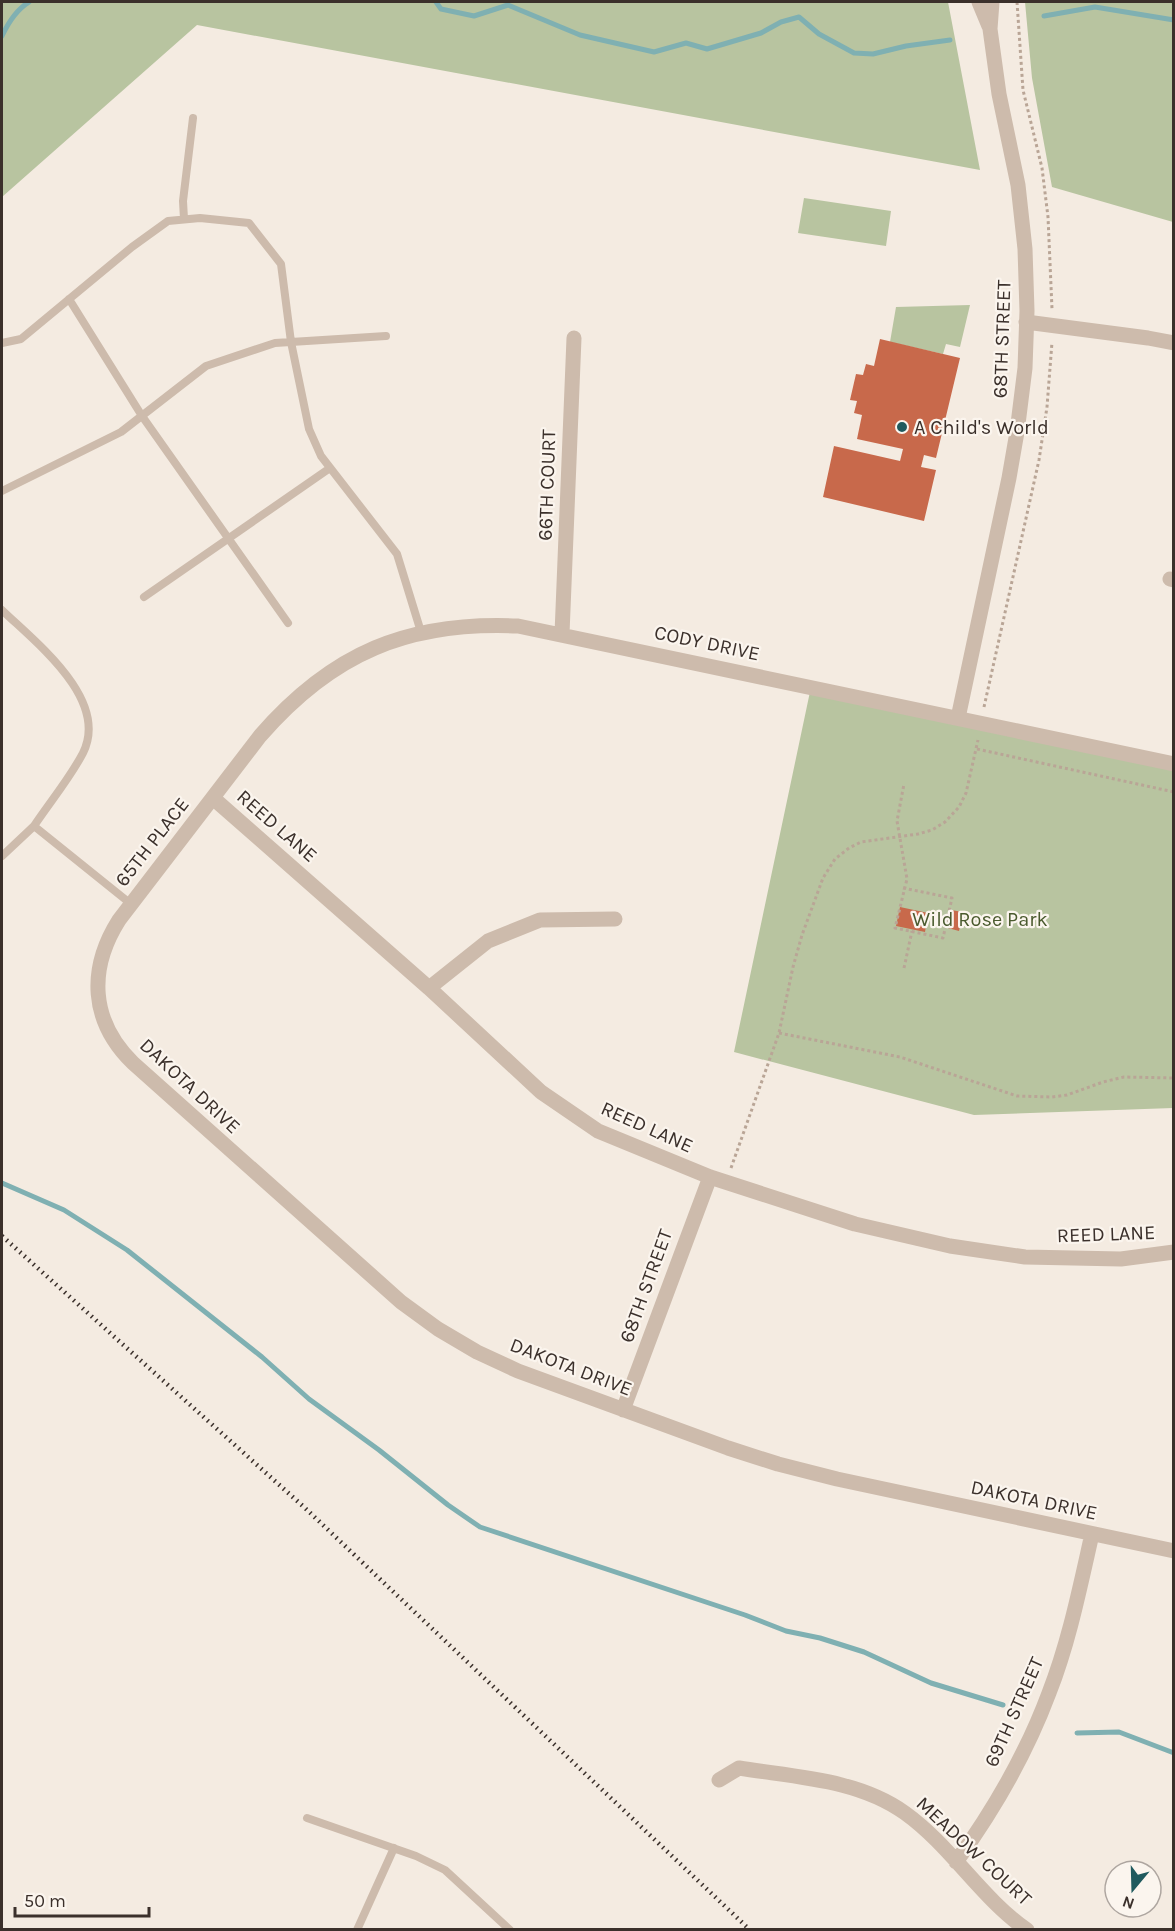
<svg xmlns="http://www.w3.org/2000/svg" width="1175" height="1931" font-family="Karla,sans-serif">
  <rect width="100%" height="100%" fill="#f4ebe1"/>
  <!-- green -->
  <path fill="#b8c4a0" d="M2 2H948L980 170 197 25 2 197Z
    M1025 2H1173V222L1052 187 1032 78Z
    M804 198 891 211 886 246 798 233Z
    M970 305 960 347 946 344 943 354 890 342 896 307Z
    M811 687 1173 764V1108L974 1115 734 1052Z"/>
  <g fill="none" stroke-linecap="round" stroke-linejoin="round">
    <!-- stream -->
    <path stroke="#7fb0b2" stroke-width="5" d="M436 2 441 9 474 16 508 5 580 35 654 52 686 43 707 49 761 33 781 22 799 17 819 34 854 53 873 54 906 46 950 40
      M1044 16 1095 7 1174 20
      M2 36C8 23 16 10 29 2
      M2 1183 64 1210 127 1250 262 1357 309 1399 379 1450 448 1505 480 1527 745 1615 786 1631 820 1638 864 1652 931 1683 1003 1705
      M1077 1733 1119 1732 1174 1753"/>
  </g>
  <!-- building -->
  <path fill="#c8694b" d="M880 339 960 358 936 458 924 455 921 467 936 470 924 521 823 497 834 446 900 461 903 449 857 439 862 415 854 413 857 401 850 400 856 374 863 375 866 364 874 366Z
    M900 907 928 913 925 932 896 926Z
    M951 910 963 912 959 931 948 928Z"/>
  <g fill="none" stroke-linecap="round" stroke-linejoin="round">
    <!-- path -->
    <path stroke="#b9a596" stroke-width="3" stroke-dasharray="3 3" stroke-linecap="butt" d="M1017 2 1023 90 1042 168 1048 217 1052 309
      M984 707 1039 460 1047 407 1052 342
      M977 749 1174 792
      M903 888 952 898 943 938 895 928 907 879 897 821 904 784
      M904 968 912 931
      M779 1033 900 1057 1017 1096 1052 1097 1067 1095 1103 1082 1124 1077 1174 1078
      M731 1168 779 1033 793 967 802 935 823 878 835 859 849 848 861 842 918 834 932 830 945 822 959 807 966 793 978 740"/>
    <!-- lane -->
    <path stroke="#cdbbac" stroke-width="8" d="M184 219 183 201 193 118
      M69 299 142 416 288 623
      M2 343 21 339 132 247 168 221 200 218 249 223 281 264 291 342 309 429 321 456 397 554 421 632
      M2 491 121 432 206 366 275 343 386 336
      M144 597 330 468
      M2 610C35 642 110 699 83 753 70 778 50 802 34 826
      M2 856 34 826 131 904
      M307 1818 416 1856 445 1870 510 1930
      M357 1930 394 1848"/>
    <!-- street -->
    <path stroke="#cdbbac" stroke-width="15" d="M979 2 989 26
      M1026 322 1148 338 1174 343
      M1170 579 1174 580
      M562 634 574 338
      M958 718 1009 478 1017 432 1025 368 1027 311 1025 249 1018 185 999 94 990 29 992 2
      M1174 764 518 626C408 621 332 653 260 736L119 920C88 969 90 1021 133 1063L401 1302 438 1329 477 1352 518 1371 728 1448 778 1464 837 1479 1174 1551
      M213 798 429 988 541 1092 598 1131 710 1177 855 1224 950 1246 1025 1257 1121 1259 1174 1252
      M429 988 488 941 540 920 615 919
      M623 1410 710 1177
      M719 1780 739 1768C794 1777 858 1779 905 1813 951 1846 981 1898 1027 1930
      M956 1862C993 1811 1027 1752 1049 1693 1069 1642 1080 1587 1092 1534"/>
    <!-- rail -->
    <path stroke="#3b302b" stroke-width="4.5" stroke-dasharray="1.5 4.5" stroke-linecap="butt" d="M2 1236 305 1508 750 1930"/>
  </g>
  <!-- markers -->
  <circle fill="#1f5a5e" stroke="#fbf5ee" stroke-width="2" cx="902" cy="427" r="6"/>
  <g text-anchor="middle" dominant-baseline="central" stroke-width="4.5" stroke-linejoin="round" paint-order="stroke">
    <!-- street labels -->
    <g font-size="20" fill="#3b302b" stroke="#fbf5ee">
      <text transform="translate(1002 339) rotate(-88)">68TH STREET</text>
      <text transform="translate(547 485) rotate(-88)">66TH COURT</text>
      <text transform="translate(707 643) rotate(12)">CODY DRIVE</text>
      <text transform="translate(277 826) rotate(41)">REED LANE</text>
      <text transform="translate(152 842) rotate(-52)">65TH PLACE</text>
      <text transform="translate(190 1086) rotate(43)">DAKOTA DRIVE</text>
      <text transform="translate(647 1127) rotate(24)">REED LANE</text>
      <text transform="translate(1106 1234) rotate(-2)">REED LANE</text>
      <text transform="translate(646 1286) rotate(-70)">68TH STREET</text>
      <text transform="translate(571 1367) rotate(21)">DAKOTA DRIVE</text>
      <text transform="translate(1034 1500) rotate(12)">DAKOTA DRIVE</text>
      <text transform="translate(1014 1712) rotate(-66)">69TH STREET</text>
      <text transform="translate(974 1851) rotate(43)">MEADOW COURT</text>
    </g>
    <!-- poi labels -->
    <g font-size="20" fill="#3b302b" stroke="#fbf5ee" text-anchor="start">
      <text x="914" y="427">A Child's World</text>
    </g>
    <!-- park labels -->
    <g font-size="20" fill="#4a5a2e" stroke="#fbf5ee">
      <text x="980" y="919">Wild Rose Park</text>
    </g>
  </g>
  <!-- border -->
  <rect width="1175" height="1931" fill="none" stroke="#3b302b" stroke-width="6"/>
  <!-- north arrow -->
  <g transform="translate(1133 1889) rotate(199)"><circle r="28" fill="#fbf5ee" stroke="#aea6a0" stroke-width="1.5"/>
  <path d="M0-4.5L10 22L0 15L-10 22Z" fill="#1f5a5e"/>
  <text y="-9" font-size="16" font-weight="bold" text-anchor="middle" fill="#3b302b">N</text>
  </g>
  <!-- scale -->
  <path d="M15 1907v9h134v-9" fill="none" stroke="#3b302b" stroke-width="3"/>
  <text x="24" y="1907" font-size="18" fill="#3b302b" stroke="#fbf5ee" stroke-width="4.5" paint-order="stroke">50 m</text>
</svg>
